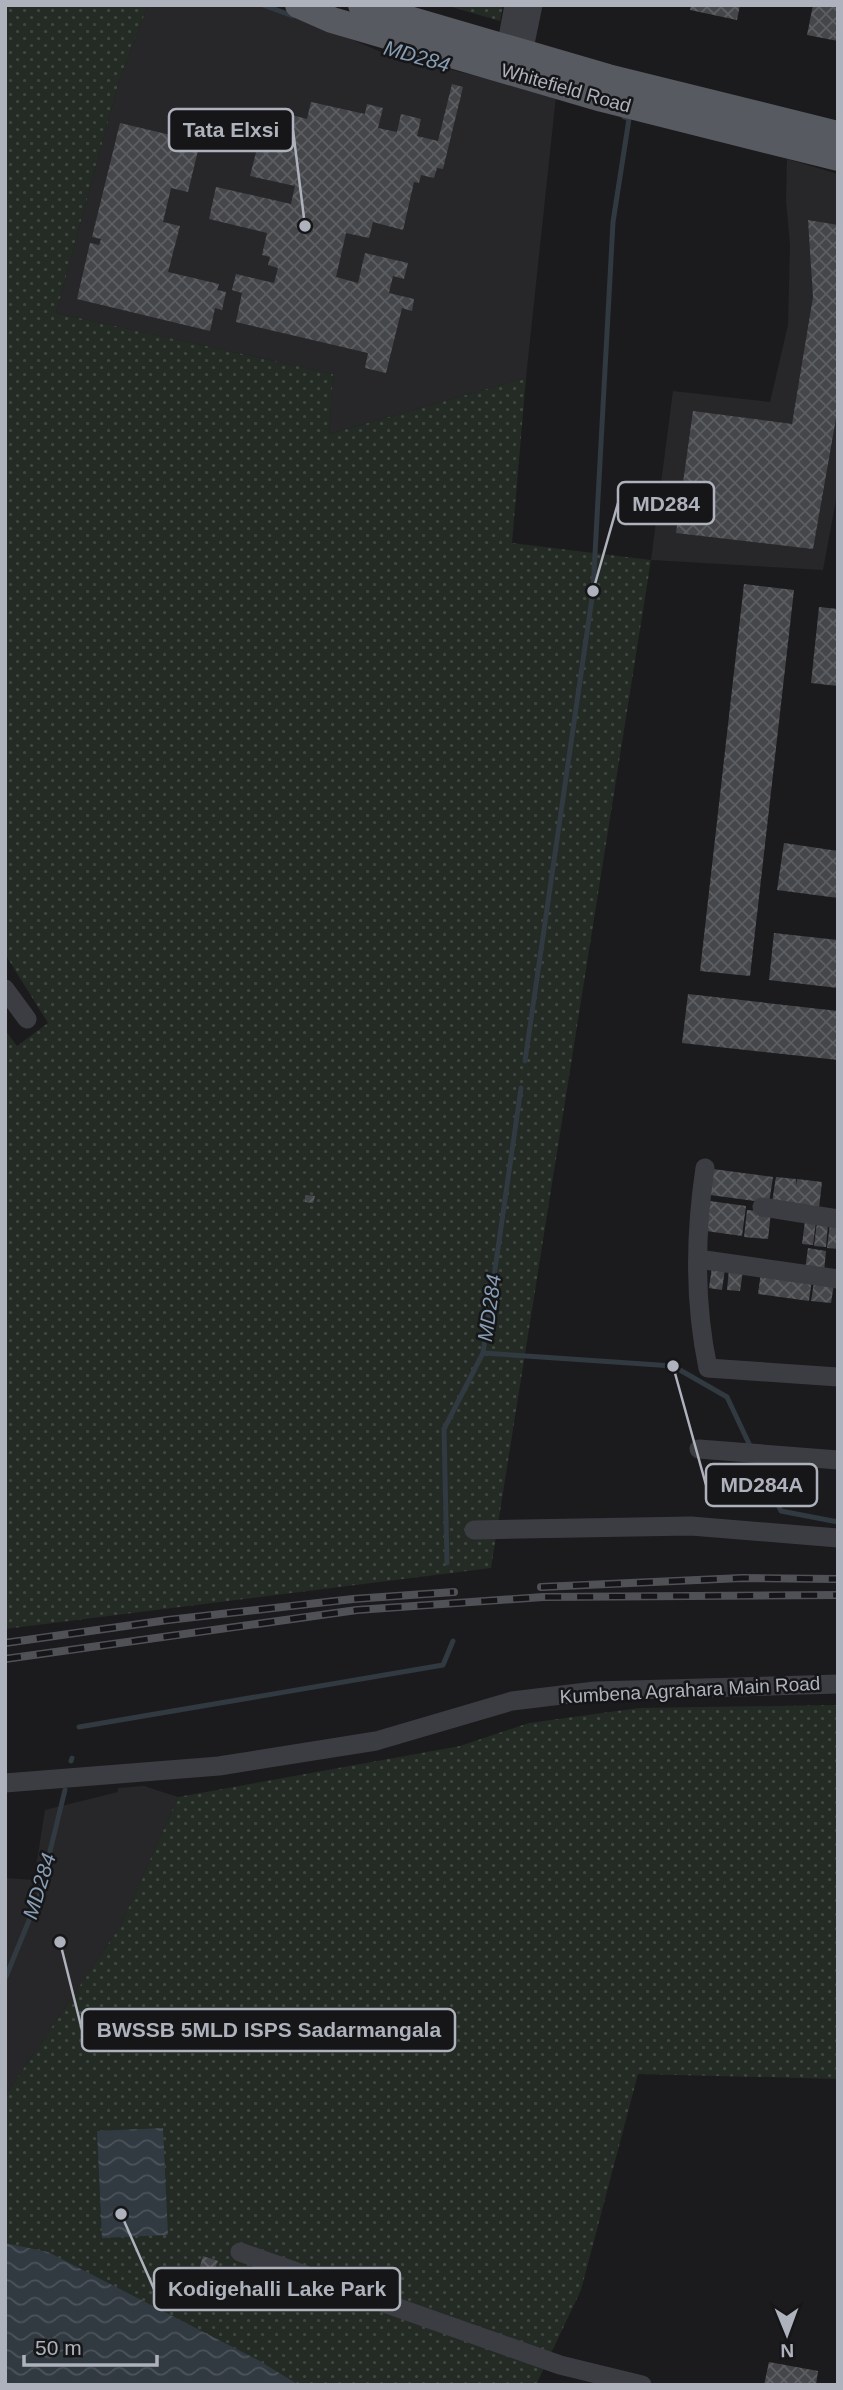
<svg xmlns="http://www.w3.org/2000/svg" width="843" height="2390" font-family="Arial,sans-serif">
  <defs>
    <pattern id="green-dots" width="8" height="8" patternUnits="userSpaceOnUse" patternTransform="scale(1.75)"><rect width="8" height="8" fill="#232b24"/><path d="M2 2h.1M6 6h.1" fill="none" stroke="#404742" stroke-width="1.8" stroke-linecap="round"/></pattern>
    <pattern id="water-waves" width="16" height="10" patternUnits="userSpaceOnUse" patternTransform="scale(1.75)"><rect width="16" height="10" fill="#313941"/><path d="M0 5q4-4 8 0t8 0" fill="none" stroke="#4c535a"/></pattern>
    <pattern id="building-cross-hatch" width="8" height="8" patternUnits="userSpaceOnUse" patternTransform="scale(1.75)"><rect width="8" height="8" fill="#45464a"/><path d="M0 0l8 8M0 8l8-8" fill="none" stroke="#5d5e62"/></pattern>
  </defs>
  <rect width="100%" height="100%" fill="#1b1b1d"/>
  <!-- built -->
  <path fill="#27272a" d="M148 5H272L381 52 556 96 526 378 329 434 333 374 56 313 119 81Z
    M787 159 838 174V489L823 570 651 560 673 391 770 402 788 325 790 245 786 200Z
    M144 1786 178 1797 121 1925 5 2096V1878L34 1880 45 1810 118 1792V1788Z"/>
  <!-- green -->
  <path fill="url(#green-dots)" d="M5 5H148L119 81 56 313 333 374 329 434 526 378 512 543 651 560 491 1568 5 1629V1030L17 1046 48 1023 5 954Z
    M445 5H503L500 21Z
    M838 1705V2079L638 2074 581 2290 536 2385H5V2096L121 1925 178 1797 460 1746 529 1723 639 1708Z"/>
  <!-- water -->
  <path fill="url(#water-waves)" d="M163 2128 168 2235 102 2238 97 2131Z
    M5 2243 48 2252 258 2360 299 2385H5Z"/>
  <g fill="none" stroke-linecap="round" stroke-linejoin="round">
    <!-- stream -->
    <path stroke="#313941" stroke-width="5" d="M263 5 293 16
      M525 1061 593 591 613 222 629 119 624 117
      M483 1353 673 1366 727 1397 752 1450
      M756 1458 781 1511 838 1522
      M447 1563 444 1429 483 1353 521 1088
      M79 1727 443 1665 453 1641
      M71 1761 72 1758
      M5 1979 39 1896 65 1790"/>
  </g>
  <!-- building -->
  <path fill="url(#building-cross-hatch)" d="M691 5H740L737 20 690 10Z
    M813 5H838V41L807 35Z
    M452 84 463 87 443 169 437 168 434 178 421 175 419 183 414 182 403 230 373 222 369 238 346 233 336 277 358 283 365 253 408 263 404 279 393 276 389 293 414 299 412 311 402 308 386 373 365 368 368 353 236 322 242 293 232 290 236 274 274 283 278 268 268 265 270 257 262 255 267 233 209 219 216 187 291 204 295 186 250 176 267 109 307 119 311 102 365 114 367 104 383 108 378 128 397 132 401 114 421 119 417 136 438 141Z
    M120 123 200 142 188 192 171 188 163 222 180 226 168 272 219 284 217 290 226 292 222 310 215 308 210 331 77 299 90 243 99 245 101 239 92 237Z
    M808 220 838 225V407L813 549 676 533 693 411 792 424 813 297Z
    M744 584 794 590 750 976 700 971Z
    M819 607 838 609V686L811 683Z
    M784 843 838 851V898L777 890Z
    M774 933 838 940V988L769 980Z
    M688 994 838 1011V1060L682 1043Z
    M713 1169 773 1177 769 1203 710 1195Z
    M776 1177 796 1179V1186L797 1179 822 1182 819 1208 772 1202Z
    M305 1195 315 1196 313 1203 305 1202Z
    M710 1201 746 1206 742 1236 706 1231Z
    M747 1210 771 1212 768 1239 744 1237Z
    M805 1221 816 1222 813 1245 802 1244Z
    M817 1222 828 1224 826 1247 814 1246Z
    M830 1224 838 1225V1249L827 1248Z
    M808 1248 826 1251 824 1272 805 1270Z
    M712 1267 725 1269 722 1290 709 1288Z
    M729 1269 743 1271 740 1291 727 1290Z
    M761 1272 812 1279 809 1301 758 1294Z
    M814 1282 834 1284 831 1303 811 1301Z
    M203 2256 218 2261 210 2280 230 2289 224 2303 204 2295 210 2280 197 2277Z
    M769 2362 818 2371 816 2385H764Z"/>
  <g fill="none" stroke-linecap="round" stroke-linejoin="round">
    <!-- minor -->
    <path stroke="#3c3d42" stroke-width="19" d="M506 48 514 5
      M523 53 533 5
      M5 989 27 1019
      M705 1168C695 1235 694 1302 708 1368L838 1377
      M762 1207 838 1219
      M698 1259 838 1279
      M699 1449 838 1460
      M474 1530 691 1526 838 1538
      M5 1783 219 1766 376 1741 512 1701 595 1691 838 1684
      M240 2252 560 2365 642 2385"/>
    <!-- major -->
    <path stroke="#585a61" stroke-width="26" d="M298 5 332 20 602 99 838 158
      M361 5 608 77 838 134"/>
    <!-- rail casing -->
    <g stroke="#4f5157" stroke-width="8">
      <path id="rail" d="M541 1587 742 1578 838 1579
        M5 1643 168 1620 353 1599 454 1592
        M5 1659 357 1610 543 1597 838 1595"/>
    </g>
    <!-- rail -->
    <use href="#rail" stroke="#161618" stroke-width="5" stroke-dasharray="16" stroke-linecap="butt"/>
  </g>
  <g text-anchor="middle" dominant-baseline="central" stroke-width="5" stroke-linejoin="round" paint-order="stroke">
    <!-- street labels -->
    <g font-size="19" fill="#aeb2bc" stroke="#161618">
      <text transform="translate(566 88) rotate(16)">Whitefield Road</text>
      <text transform="translate(690 1690) rotate(-3)">Kumbena Agrahara Main Road</text>
    </g>
    <!-- water labels -->
    <g font-size="21" font-style="italic" fill="#879eb5" stroke="#161618">
      <text transform="translate(417 56) rotate(16)">MD284</text>
      <text transform="translate(489 1308) rotate(-82)">MD284</text>
      <text transform="translate(39 1886) rotate(-73)">MD284</text>
    </g>
  </g>
  <!-- callouts -->
  <path fill="none" stroke="#aeb2bc" stroke-width="2.5" d="M305 226L293 130M593 591L618 503M673 1366L706 1485M60 1942L82 2030M121 2214L154 2289"/>
  <g fill="#aeb2bc" stroke="#161618" stroke-width="2.5">
    <circle cx="305" cy="226" r="7"/>
    <circle cx="593" cy="591" r="7"/>
    <circle cx="673" cy="1366" r="7"/>
    <circle cx="60" cy="1942" r="7"/>
    <circle cx="121" cy="2214" r="7"/>
  </g>
  <g fill="#161618" stroke="#aeb2bc" stroke-width="2.5">
    <rect x="169" y="109" width="124" height="42" rx="7"/>
    <rect x="618" y="482" width="96" height="42" rx="7"/>
    <rect x="706" y="1464" width="111" height="42" rx="7"/>
    <rect x="82" y="2009" width="373" height="42" rx="7"/>
    <rect x="154" y="2268" width="246" height="42" rx="7"/>
  </g>
  <g font-size="21" text-anchor="middle" font-weight="bold" fill="#aeb2bc">
    <text x="231" y="137">Tata Elxsi</text>
    <text x="666" y="511">MD284</text>
    <text x="762" y="1492">MD284A</text>
    <text x="269" y="2037">BWSSB 5MLD ISPS Sadarmangala</text>
    <text x="277" y="2296">Kodigehalli Lake Park</text>
  </g>
  <!-- border -->
  <rect width="843" height="2390" fill="none" stroke="#aeb2bc" stroke-width="14"/>
  <!-- north arrow -->
  <g transform="translate(787 2334) rotate(179)" stroke="#161618" stroke-width="5" paint-order="stroke">
  <path d="M0-5L12 26L0 18L-12 26Z" fill="#aeb2bc"/>
  <text y="-10" font-size="19" font-weight="bold" text-anchor="middle" fill="#aeb2bc">N</text>
  </g>
  <!-- scale -->
  <path d="M24 2355v10h133v-10" fill="none" stroke="#aeb2bc" stroke-width="3.5"/>
  <text x="35" y="2355" font-size="21" fill="#aeb2bc" stroke="#161618" stroke-width="5" paint-order="stroke">50 m</text>
</svg>
